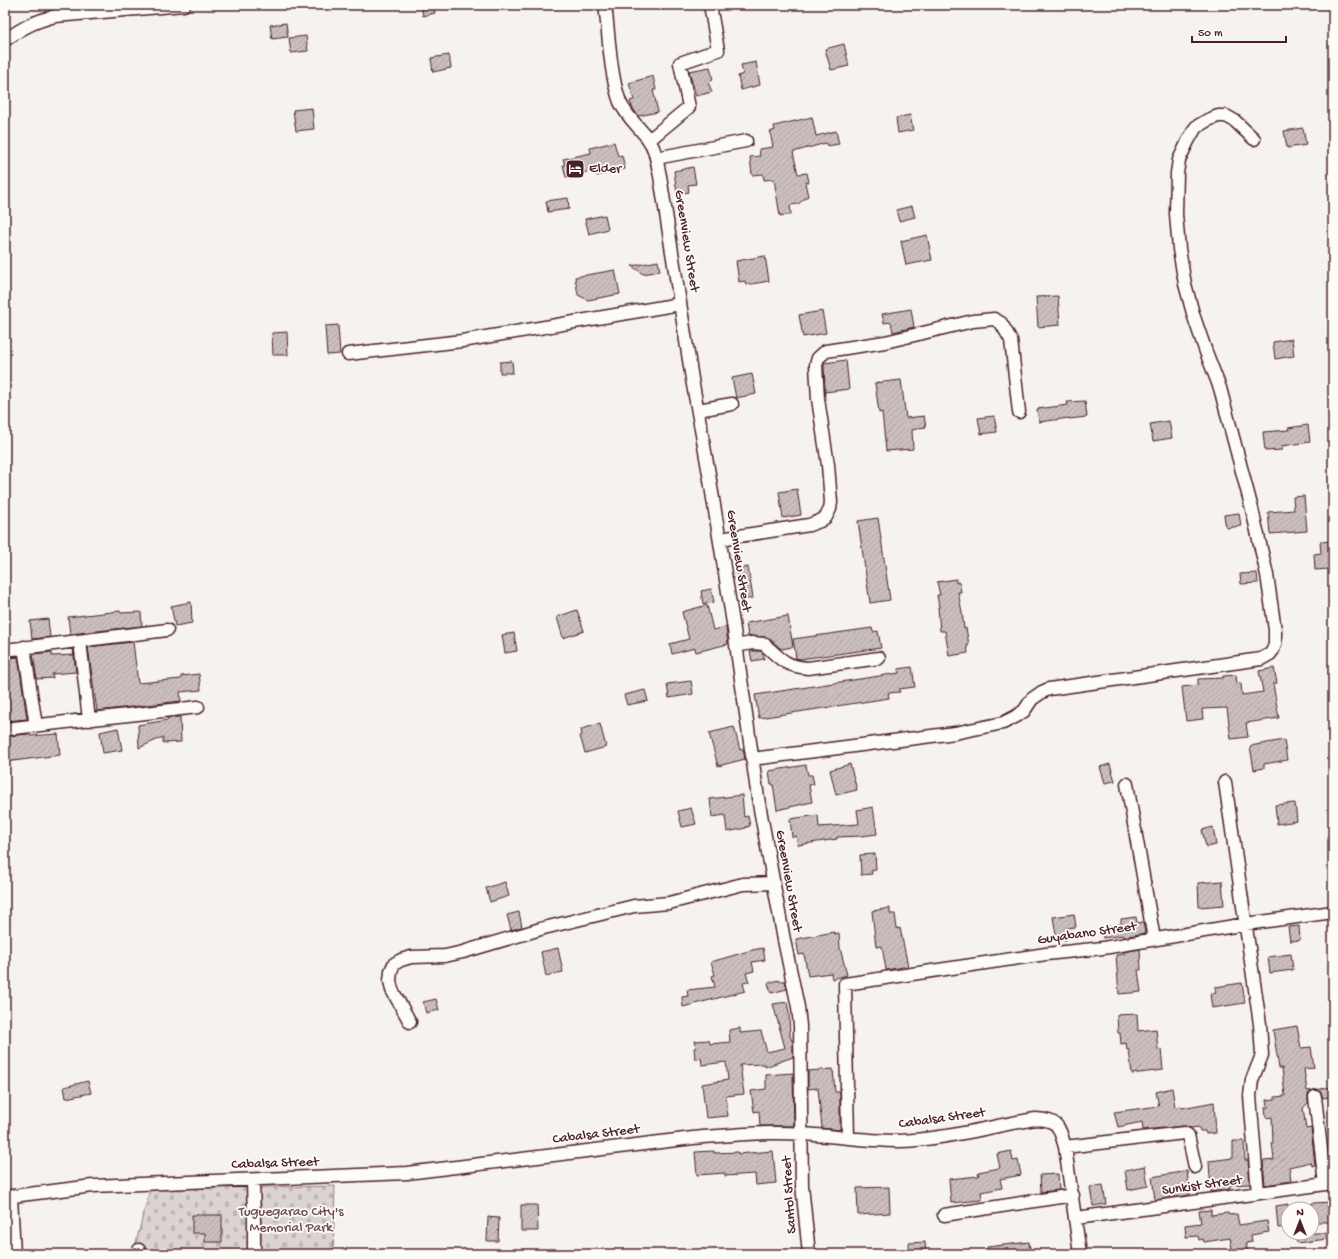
<svg xmlns="http://www.w3.org/2000/svg" width="1338" height="1259" font-family="'Gochi Hand',sans-serif">
  <defs>
    <pattern id="cemetery-stones" width="16" height="16" patternUnits="userSpaceOnUse"><rect width="16" height="16" fill="#dcd4d2"/><path d="M2 7V4a2 2 0 0 1 4 0v3zM10 15v-3a2 2 0 0 1 4 0v3z" fill="#beb6b4"/></pattern>
    <pattern id="building-hatch" width="6" height="6" patternUnits="userSpaceOnUse"><rect width="6" height="6" fill="#cbbfbe"/><path d="M-1 1l2-2M0 6l6-6M5 7l2-2" fill="none" stroke="#b0a4a3"/></pattern>
  </defs>
  <rect width="100%" height="100%" fill="#f6f3ef"/>
  <filter id="ink" filterUnits="userSpaceOnUse"><feTurbulence type="fractalNoise" baseFrequency=".025" numOctaves="2"/><feDisplacementMap in="SourceGraphic" scale="8" xChannelSelector="R" yChannelSelector="G"/><feConvolveMatrix kernelMatrix="1 2 1 2 8 2 1 2 1" color-interpolation-filters="sRGB"/></filter>
  <g filter="url(#ink)">
    <!-- cemetery -->
    <path fill="url(#cemetery-stones)" stroke="#937a7e" d="M335 1186 333 1254H133L150 1189Z"/>
    <!-- building -->
    <path fill="url(#building-hatch)" stroke="#4a1f2b" d="M421 5H433L435 13 423 16Z
      M286 23 288 37 272 39 270 25Z
      M306 36 308 51 291 53 289 38Z
      M844 44 849 66 831 70 825 49Z
      M449 55 451 68 433 72 431 58Z
      M756 62 760 85 741 90 738 76 743 74 741 65Z
      M710 67 713 80 708 82 712 92 696 96 689 71Z
      M653 76 656 90H653L658 112 638 116 632 107 630 101 634 100 629 83Z
      M312 108 314 129 296 131 293 110Z
      M910 115 913 130 898 133 896 118Z
      M812 117 816 136 836 131 839 144 827 146 826 143 793 152 798 174 807 173 809 182 805 183 808 196 798 204 790 205 791 214 780 216 774 179 764 180 763 174 752 175 750 157 760 156 759 149 773 147 770 132 775 130 774 126Z
      M1303 128 1306 145 1287 148 1284 131Z
      M614 142 618 156 622 155 625 169 597 176 595 170 566 177 563 165H565L563 159 591 153 590 148Z
      M693 167 696 184 688 185 689 192 677 194 674 171Z
      M568 198 569 209 548 212 546 201Z
      M912 206 915 217 899 221 896 210Z
      M605 215 608 229 589 234 585 219Z
      M927 235 932 260 906 265 901 241Z
      M765 256 769 281 746 285 745 281 739 282 736 261Z
      M658 261 660 271 643 274 632 266Z
      M615 270 620 294 588 300 578 295 575 277Z
      M1058 296 1060 325 1038 327 1036 297Z
      M911 309 914 327 893 332 891 322 884 323 882 314Z
      M822 311 826 333 803 337 799 315Z
      M338 325 340 354 327 355 325 326Z
      M287 332 288 355H273L272 333Z
      M1292 339 1294 356 1275 359 1273 342Z
      M846 360 849 389 825 392 824 363Z
      M512 361 513 373H500V362Z
      M752 374 756 394 736 398 732 378Z
      M901 380 906 418 924 416 926 427 918 428V429L912 430 913 449 886 451 882 412 879 413 875 383Z
      M1085 401 1087 417 1069 419V418L1039 422 1037 409 1068 405 1067 402Z
      M994 416 997 432 981 434 978 418Z
      M1169 421 1172 438 1153 441 1150 424Z
      M1308 425 1310 442 1282 446V450L1265 451 1263 432 1289 430 1288 428Z
      M797 489 801 515 783 518 779 492Z
      M1304 496 1307 531 1270 534 1268 512 1294 510 1293 497Z
      M1239 513 1241 526 1226 528 1224 515Z
      M878 518 890 600 870 603 858 521Z
      M1333 541V564L1329 565V569L1315 570 1314 554 1321 553 1320 542Z
      M748 567 753 598 740 600 736 569Z
      M1257 573 1258 583 1241 584 1240 574Z
      M956 579V583L959 582 961 592H958L962 612 964 629 966 628 969 645H967L968 653 949 656 945 631H940L938 607H939L937 595H940L937 582Z
      M711 589 714 602 703 604 701 591Z
      M191 602 192 623 175 626 171 606Z
      M707 605 713 630 726 627 728 644 696 652 695 648 672 654 670 644 689 639 682 612Z
      M577 610 584 631 563 638 557 617Z
      M120 611 121 613 141 612 142 626 70 634 68 617Z
      M788 616 793 647 781 649 769 638 765 637 748 636 746 623Z
      M48 619 50 637 32 639 30 621Z
      M872 628 873 632 878 631 881 648 800 659 796 658 793 639Z
      M514 633 517 651 505 653 502 635Z
      M133 642 138 683 181 679V676L199 674 201 690 180 692 181 701 97 711 88 647Z
      M73 649 76 672 52 674 53 678 37 679 33 654 52 652V656L74 655Z
      M750 651H761L763 654 764 659 752 661Z
      M18 657 27 719 5 721V659Z
      M912 667 915 687 899 689 900 692 888 693 889 698 759 718 755 695 899 673 898 669Z
      M1274 668 1277 683 1273 684 1279 718 1246 723 1248 737 1231 739 1227 708 1202 709 1203 719 1186 721 1182 687 1198 685V679L1223 678V676L1236 675 1237 684 1241 683 1242 695 1263 692 1259 671Z
      M691 681 693 694 669 698 667 684Z
      M645 690 648 701 627 705 624 695Z
      M180 717 181 742 163 743V737L139 748 138 725 168 720 167 718Z
      M600 724 606 747 585 753 580 736 582 735 581 729Z
      M734 727 740 750 743 749 745 759 718 766 709 733Z
      M118 728 122 750 103 753 100 732Z
      M30 734V736L58 734 60 755 5 762V736Z
      M1284 740 1287 760 1264 764V768L1254 770 1250 746Z
      M850 764 857 790 836 795 830 770Z
      M1110 764 1115 781 1105 783 1100 767Z
      M806 765 808 775H812L814 784 809 785 812 802 777 810 773 784H771L769 771Z
      M742 795 744 817 748 816 750 826 746 827V828L727 832 725 815 712 817 710 799Z
      M1295 803 1297 821 1277 824 1275 805Z
      M873 807 877 834 861 836 837 837V839L798 845 796 836 792 837 790 819 818 815 819 827 859 824 857 810Z
      M691 808 696 824 682 827 678 811Z
      M1213 827 1216 845 1206 847 1202 830Z
      M875 854 876 870 871 871 872 874 861 875 860 855Z
      M1222 881 1224 905 1199 907 1198 883Z
      M505 882 509 896 490 902 486 888Z
      M890 908V914H895L897 929 900 928 908 966 886 970 882 946 876 947 872 911Z
      M519 912 522 927 511 930 507 915Z
      M1074 914 1076 927 1067 928 1068 933 1065 934 1066 940 1057 941 1053 917Z
      M1136 917 1137 923 1143 922 1145 933 1123 937V935L1103 938 1101 928 1121 924V919Z
      M1299 926 1300 940 1290 941 1288 927Z
      M834 932V934L839 933 840 948 847 975 832 979 831 973 808 976 804 954 799 955 796 939Z
      M558 948 563 972 546 976 541 952Z
      M763 948 765 960 752 962 754 971 746 973 749 982 743 983 745 991 683 1007 682 997 688 996 687 990 715 987 712 976 715 975 711 962 752 950Z
      M1140 949 1141 970H1138L1141 992 1119 994 1116 955 1124 954V952Z
      M1291 954 1293 970 1270 973 1268 957Z
      M778 980V981H785L787 989 771 993 768 983Z
      M1242 983 1245 1003 1212 1008 1210 994 1216 993 1215 987Z
      M436 999 439 1010 426 1013 423 1002Z
      M787 1002 789 1013 790 1036 793 1043V1057L765 1067V1064L740 1065 744 1094 726 1096 728 1116 706 1118 702 1084 728 1080 726 1062 702 1065 701 1058 695 1059 694 1048H696L695 1041 709 1040 710 1044 730 1042 729 1030 740 1028V1033L761 1031 767 1052 785 1048 773 1004Z
      M1137 1014 1138 1031 1156 1029 1158 1050 1161 1049 1163 1070 1132 1074 1129 1050H1127L1126 1043 1121 1044 1120 1033H1118L1117 1015Z
      M1297 1026 1301 1048 1311 1047 1314 1068 1304 1069 1307 1091 1314 1090 1308 1094V1103L1303 1108 1306 1129 1311 1128 1315 1165 1312 1166 1311 1162 1289 1167 1291 1181 1265 1185 1263 1161 1274 1160 1272 1142H1273L1272 1117 1266 1118 1265 1107H1268L1267 1100 1275 1099V1097L1285 1096 1282 1068H1279L1273 1030Z
      M833 1069 835 1092H840V1130L822 1128 818 1088 808 1089V1071Z
      M793 1073 794 1126H760L759 1111 754 1112 751 1091 766 1089V1075Z
      M88 1081 91 1093 66 1098 64 1087Z
      M1333 1087V1096L1323 1098 1321 1092 1314 1090Z
      M1172 1088 1175 1107 1181 1106 1182 1108 1214 1102 1216 1133 1206 1134 1205 1131H1200L1199 1127 1191 1128 1184 1126 1143 1130 1142 1122 1118 1127 1114 1112 1159 1106 1156 1092Z
      M1233 1141H1244L1245 1160H1248L1250 1184 1230 1185V1189L1211 1192 1209 1161 1233 1158Z
      M714 1151V1153L738 1152V1154L773 1151 776 1183 756 1185 755 1174 725 1176V1173L697 1175 695 1152Z
      M1011 1151 1013 1161 1018 1160 1021 1175 1000 1179 1002 1188 981 1192 982 1200 951 1203 949 1179 979 1176 978 1172 1000 1168 997 1154Z
      M1145 1166 1148 1186 1128 1190 1125 1170Z
      M1187 1171 1190 1195 1155 1200 1152 1177Z
      M1058 1174 1059 1190 1041 1192 1040 1175Z
      M1103 1185 1106 1204 1093 1206 1090 1187Z
      M889 1187 890 1213 858 1215 857 1188Z
      M1333 1202V1222H1312V1203Z
      M1288 1204V1227L1278 1228 1276 1206Z
      M521 1205H537L538 1231H521Z
      M1211 1210V1215L1228 1213 1229 1215 1237 1214 1239 1225 1267 1221 1269 1232 1251 1235 1252 1242 1246 1243 1248 1254H1233L1230 1238 1204 1242 1203 1239 1199 1240 1198 1236 1186 1237 1185 1225 1201 1223 1199 1211Z
      M192 1215H222V1242H205V1233H192Z
      M488 1217 499 1218 498 1241H487Z
      M1295 1233H1326L1327 1239 1297 1243Z
      M925 1242 926 1254H909V1243Z
      M1029 1242 1031 1254H988L987 1247Z"/>
    <g fill="none" stroke-linecap="round" stroke-linejoin="round">
      <!-- minor casing -->
      <g stroke="#4a1f2b" stroke-width="15">
        <path id="minor" d="M605 5C609 35 610 75 620 102 626 116 639 127 648 139 656 149 657 163 660 176L692 379 709 474 733 623 758 798 784 940 798 1007 800 1026 802 1185 809 1254
          M5 40C24 27 33 22 55 16L184 5
          M649 140 689 107 680 63 718 50 710 5
          M656 158 746 141
          M348 354 462 341 680 304
          M698 410 732 404
          M720 539 809 525 820 521 826 517 830 509 831 502 828 465 818 399 816 365 818 358 826 351 885 342 973 321 994 319 1001 323 1011 340 1019 412
          M80 641 89 720
          M736 646 752 643 764 644C781 659 784 666 808 668L879 658
          M24 647 36 726
          M5 650 167 630
          M5 729 198 707
          M752 759 955 733 1003 723 1015 717 1024 711 1032 699 1042 692 1049 689 1261 659 1270 654 1273 650 1275 644V630L1267 575 1252 509 1220 388 1206 352 1194 317 1185 284 1179 249 1176 214 1177 173 1179 160 1188 141 1196 127 1208 120 1218 116H1226L1235 121 1254 139
          M1225 782 1260 1024 1262 1055 1252 1080 1250 1096 1258 1193
          M1127 784 1154 939
          M410 1022 392 990 390 981 391 971 394 964 401 960 411 957 445 956 463 952 544 928 634 906 669 903 743 884 773 883
          M1315 1097 1325 1184
          M848 1138 845 984 1046 954 1103 948 1246 924 1333 912
          M1065 1147 1184 1133 1188 1135 1195 1167
          M253 1180 254 1221V1254
          M11 1196 14 1254
          M5 1197 93 1186 407 1173 693 1138C730 1135 767 1131 803 1134 835 1136 866 1141 898 1141 943 1140 991 1126 1036 1119 1059 1120 1059 1127 1065 1147L1080 1254
          M944 1215 1073 1195
          M1076 1218 1333 1183
          M138 1254 139 1250"/>
      </g>
      <!-- minor -->
      <use href="#minor" stroke="#fdfcf7" stroke-width="12"/>
    </g>
  </g>
  <!-- icons -->
  <defs>
    <g id="hotel-square" transform="scale(1)"><rect x="-9" y="-9" width="18" height="18" rx="4" fill="#4a1f2b" stroke="#fdfcf7"/><path d="M-6-4.5h1.5V1H6V5H4.5V3h-9V5H-6ZM-4 0a1.8 1.8 0 1 1 3.6 0ZM.5 0V-2.5h3Q6-2.5 6 0Z" fill="#fff"/></g>
  </defs>
  <g fill-rule="evenodd">
    <use href="#hotel-square" x="575" y="169"/>
  </g>
  <g text-anchor="middle" dominant-baseline="central" stroke-width="3.5" stroke-linejoin="round" paint-order="stroke">
    <!-- poi labels -->
    <g font-size="14" fill="#4a1f2b" stroke="#fdfcf7" text-anchor="start">
      <text x="589" y="169">Elder</text>
    </g>
    <!-- street labels -->
    <g font-size="14" fill="#4a1f2b" stroke="#fdfcf7">
      <text transform="translate(686 241) rotate(81)">Greenview Street</text>
      <text transform="translate(738 561) rotate(81)">Greenview Street</text>
      <text transform="translate(788 881) rotate(80)">Greenview Street</text>
      <text transform="translate(1087 934) rotate(-8)">Guyabano Street</text>
      <text transform="translate(942 1119) rotate(-8)">Cabalsa Street</text>
      <text transform="translate(596 1135) rotate(-7)">Cabalsa Street</text>
      <text transform="translate(275 1164) rotate(-2)">Cabalsa Street</text>
      <text transform="translate(1202 1186) rotate(-8)">Sunkist Street</text>
      <text transform="translate(790 1195) rotate(-94)">Santol Street</text>
    </g>
    <!-- park labels -->
    <g font-size="14" fill="#6e4c55" stroke="#fdfcf7">
      <text x="291" y="1212">Tuguegarao City's<tspan x="291" dy="16">Memorial Park</tspan></text>
    </g>
  </g>
  <!-- margin -->
  <rect width="1338" height="1259" fill="none" stroke="#fdfcf7" stroke-width="20"/>
  <rect x="10" y="10" width="1318" height="1239" fill="none" stroke="#4a1f2b" stroke-width="1.5" filter="url(#ink)"/>
  <!-- north arrow -->
  <g transform="translate(1300 1221)"><circle r="19" fill="#fdfcf7" stroke="#b5a4a5"/>
  <path d="M0-3L7 15L0 10L-7 15Z" fill="#4a1f2b"/>
  <text y="-6" font-size="11" font-weight="bold" text-anchor="middle" fill="#4a1f2b">N</text>
  </g>
  <!-- scale -->
  <path d="M1192 36v6h94v-6" fill="none" stroke="#4a1f2b" stroke-width="2"/>
  <text x="1198" y="36" font-size="12" fill="#4a1f2b" stroke="#fdfcf7" stroke-width="3" paint-order="stroke">50 m</text>
</svg>
